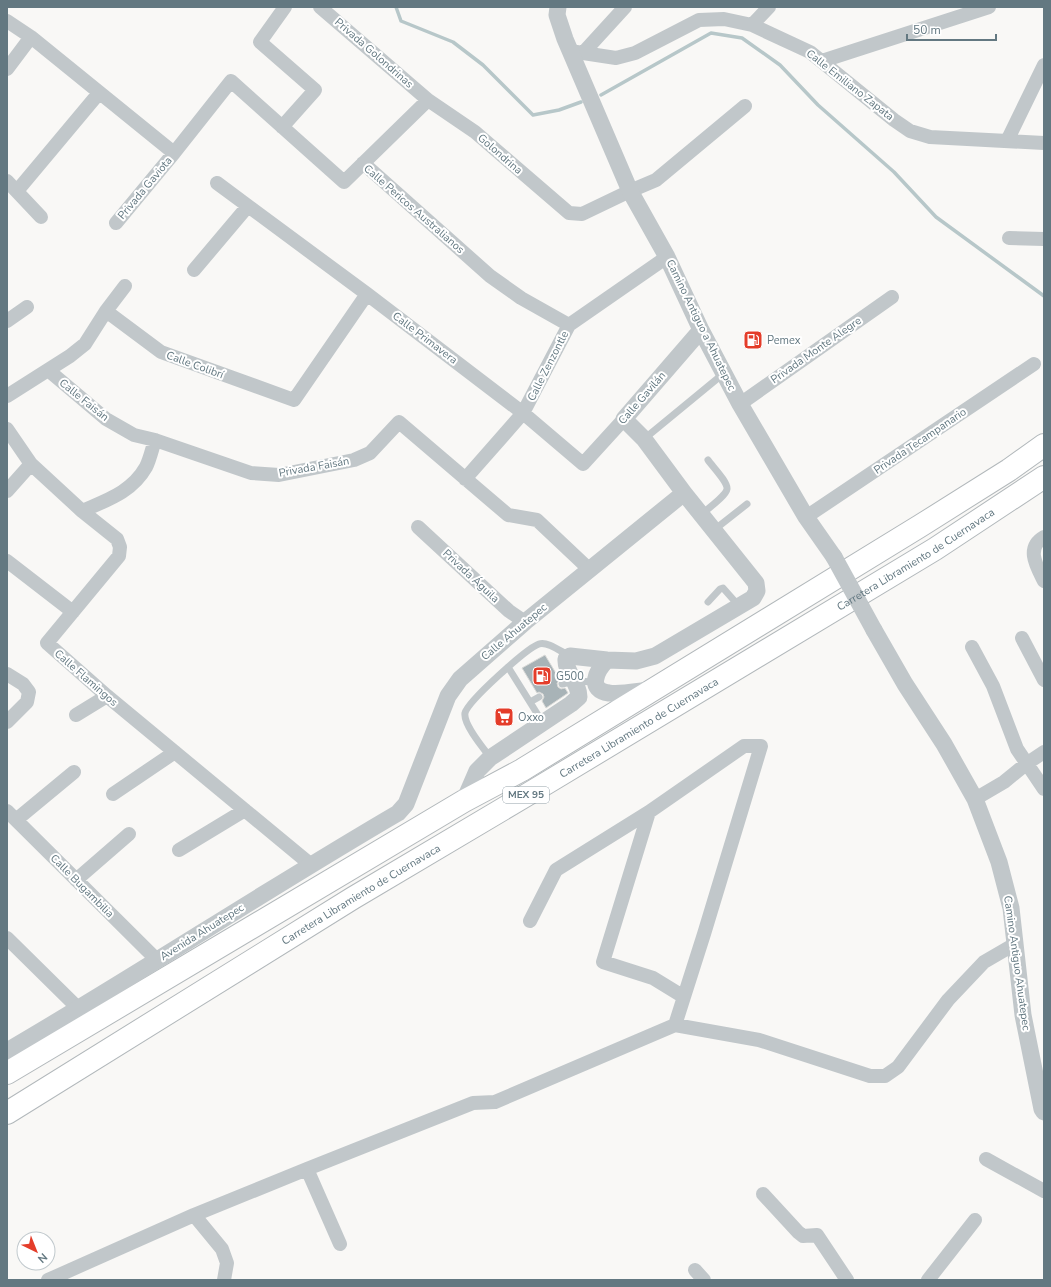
<svg xmlns="http://www.w3.org/2000/svg" width="1051" height="1287" font-family="'Nunito Sans',sans-serif">
  <rect width="100%" height="100%" fill="#f9f8f6"/>
  <g fill="none" stroke-linecap="round" stroke-linejoin="round">
    <!-- stream -->
    <path stroke="#b7c7c9" stroke-width="3.5" d="M396 7 401 21 453 42 483 65 533 115 559 110 581 102
      M601 95 711 33 742 38 780 65 818 105 894 172 936 217 1044 296"/>
  </g>
  <!-- building -->
  <path fill="#a8b3b7" stroke="#dadad8" d="M545 655 560 680 557 683 558 687 561 689 565 688 568 693 546 708 542 701 544 697 543 694 539 692 537 693 522 668Z"/>
  <g fill="none" stroke-linecap="round" stroke-linejoin="round">
    <!-- trunk casing -->
    <g stroke="#b2b8bb" stroke-width="24">
      <g id="trunk">
        <path d="M7 1073 464 801 522 770 920 526 1009 470 1044 445"/>
        <path id="s1" d="M7 1113 353 898 535 790 935 549 1044 477"/>
      </g>
    </g>
    <!-- service -->
    <path stroke="#c1c7ca" stroke-width="7" d="M644 439 723 374
      M702 514C707 509 726 496 727 489 728 482 712 466 708 460
      M714 530 747 504
      M708 602 720 589 723 588 739 606
      M508 667 543 723
      M562 684 575 681 595 682
      M530 702 539 697
      M490 757C483 748 463 724 465 713 468 701 527 648 539 644 548 641 561 652 570 656"/>
    <!-- minor -->
    <path stroke="#c1c7ca" stroke-width="14" d="M320 7 428 100 475 132 569 213 582 214 630 191 656 180 745 106
      M7 21 31 37 174 153
      M752 25 769 7
      M570 51 616 58 635 53 699 20 724 19 752 25 810 52 894 120 910 131 930 137 1044 143
      M583 53 625 7
      M822 61 989 7
      M7 69 31 37
      M282 127 315 90 260 42 285 7
      M1007 141 1044 65
      M363 163 490 276 521 298 569 325
      M7 181 41 217
      M217 183 367 294 523 413 583 464 624 419
      M17 191 99 93
      M116 223 174 153 231 81 344 182 428 100
      M1009 238 1044 239
      M194 270 248 206
      M106 311 161 352 294 400 367 294
      M7 321 27 307
      M48 370 106 419 134 435 155 440 251 473 279 475 354 460 370 453 399 422 508 515 537 520 590 570
      M7 396 70 356 85 344 106 311 125 286
      M740 404 892 297
      M7 429 31 464 82 511 117 539 120 547 119 556 47 643 107 696 310 864
      M465 479 523 413 569 325 667 257
      M7 491 31 464
      M82 511C107 500 132 492 146 467 150 459 152 449 155 440
      M806 517 1034 364
      M418 527 509 611 525 622
      M1044 537C1025 548 1037 567 1044 581
      M7 561 73 612
      M1022 638 1044 680
      M972 647 993 686 1017 749 1044 789
      M7 674 23 684 29 692 27 702 7 722
      M76 715 107 696
      M113 794 175 752
      M975 799 1004 782 1026 764 1044 752
      M7 811 157 960
      M649 812 603 962 653 978 684 997
      M16 820 74 772
      M179 850 245 810
      M76 880 129 834
      M530 921 556 870 649 812 744 746H761L704 934 675 1025
      M7 938 79 1009
      M986 1159 1044 1191
      M307 1169 340 1244
      M763 1194 798 1232 803 1236 817 1235 847 1280
      M194 1215 222 1249 227 1263 224 1280
      M695 1270 704 1280
      M48 1280 194 1215 307 1169 473 1103 495 1102 675 1025 759 1040 870 1076H885L898 1067 948 1000 984 962 1015 944
      M928 1280 975 1220"/>
    <!-- tertiary -->
    <path stroke="#c1c7ca" stroke-width="17" d="M558 7 557 15 565 39 630 191 667 257 701 330 740 404 806 517 834 557
      M874 630 905 684 944 744 975 799 999 862 1011 908 1023 1015 1042 1109 1044 1112
      M607 660C596 671 587 690 609 693 620 695 638 691 650 690
      M464 801 477 771 490 758 571 704 579 697C579 682 565 673 566 659L570 656 607 660 636 661 655 656 753 598 757 591 756 583 684 493 644 439 624 419 701 330
      M7 1051C139 974 266 890 398 813L406 804 448 696 460 679 525 622 684 493"/>
    <!-- trunk -->
    <use href="#trunk" stroke="#fff" stroke-width="22"/>
    <!-- tertiary-bridge -->
    <path stroke="#c1c7ca" stroke-width="17" d="M834 557 874 630"/>
  </g>
  <!-- icons -->
  <defs>
    <g id="fuel-square" transform="scale(1)"><rect x="-9" y="-9" width="18" height="18" rx="4" fill="#e43d2a" stroke="#fff"/><path d="M-5.5-6h7V0h2V4h1.3V-2.5L3-4.5l.8-.8L6-3V5H2.5V1h-1V6h-7ZM-4.2-4.7v3.2H.2V-4.7Z" fill="#fff"/></g>
    <g id="supermarket-square" transform="scale(1)"><rect x="-9" y="-9" width="18" height="18" rx="4" fill="#e43d2a" stroke="#fff"/><path d="M-6-5.5h2.5l.6 2H6L4.5 2H-2.5L-4.4-4H-6ZM-1.5 3.2a1.3 1.3 0 1 0 .1 0ZM3 3.2a1.3 1.3 0 1 0 .1 0Z" fill="#fff"/></g>
  </defs>
  <g fill-rule="evenodd">
    <use href="#fuel-square" x="753" y="340"/>
    <use href="#fuel-square" x="542" y="676"/>
    <use href="#supermarket-square" x="504" y="717"/>
  </g>
  <g text-anchor="middle" dominant-baseline="central" stroke-width="4" stroke-linejoin="round" paint-order="stroke">
    <!-- shield labels -->
    <rect fill="#fff" stroke="#92a0a7" stroke-width="1" x="503" y="787" width="46" height="16" rx="3"/>
    <g font-size="10" font-weight="bold" fill="#637881">
      <text x="526" y="795">MEX 95</text>
    </g>
    <!-- street labels -->
    <g font-size="11" fill="#637881" stroke="#fff">
      <text transform="translate(374 53) rotate(41)">Privada Golondrinas</text>
      <text transform="translate(850 85) rotate(38)">Calle Emiliano Zapata</text>
      <text transform="translate(500 154) rotate(41)">Golondrina</text>
      <text transform="translate(145 188) rotate(-50)">Privada Gaviota</text>
      <text transform="translate(414 209) rotate(41)">Calle Pericos Australianos</text>
      <text transform="translate(701 325) rotate(64)">Camino Antiguo a Ahuatepec</text>
      <text transform="translate(425 338) rotate(37)">Calle Primavera</text>
      <text transform="translate(816 350) rotate(-35)">Privada Monte Alegre</text>
      <text transform="translate(195 365) rotate(20)">Calle Colibrí</text>
      <text transform="translate(548 366) rotate(-63)">Calle Zenzontle</text>
      <text transform="translate(642 398) rotate(-49)">Calle Gavilán</text>
      <text transform="translate(84 400) rotate(39)">Calle Faisán</text>
      <text transform="translate(920 441) rotate(-34)">Privada Tecampanario</text>
      <text transform="translate(314 467) rotate(-10)">Privada Faisán</text>
      <text stroke="none"><textPath href="#s1" startOffset="1064">Carretera Libramiento de Cuernavaca</textPath></text>
      <text transform="translate(471 576) rotate(43)">Privada Águila</text>
      <text transform="translate(514 632) rotate(-40)">Calle Ahuatepec</text>
      <text transform="translate(86 678) rotate(41)">Calle Flamingos</text>
      <text stroke="none"><textPath href="#s1" startOffset="740">Carretera Libramiento de Cuernavaca</textPath></text>
      <text transform="translate(82 886) rotate(45)">Calle Bugambilia</text>
      <text stroke="none"><textPath href="#s1" startOffset="416">Carretera Libramiento de Cuernavaca</textPath></text>
      <text transform="translate(202 932) rotate(-32)">Avenida Ahuatepec</text>
      <text transform="translate(1017 963) rotate(82)">Camino Antiguo Ahuatepec</text>
    </g>
    <!-- poi labels -->
    <g font-size="11" fill="#637881" stroke="#fff" text-anchor="start">
      <text x="767" y="340">Pemex</text>
      <text x="556" y="676">G500</text>
      <text x="518" y="717">Oxxo</text>
    </g>
  </g>
  <!-- border -->
  <rect width="1051" height="1287" fill="none" stroke="#637881" stroke-width="16"/>
  <!-- north arrow -->
  <g transform="translate(36 1251) rotate(137)"><circle r="19" fill="#ffffff" stroke="#c1c9cd"/>
  <path d="M0-3L7 15L0 10L-7 15Z" fill="#e43d2a"/>
  <text y="-6" font-size="11" font-weight="bold" text-anchor="middle" fill="#637881">N</text>
  </g>
  <!-- scale -->
  <path d="M907 34v6h89v-6" fill="none" stroke="#637881" stroke-width="2"/>
  <text x="913" y="34" font-size="12" fill="#637881" stroke="#ffffff" stroke-width="3" paint-order="stroke">50 m</text>
</svg>
